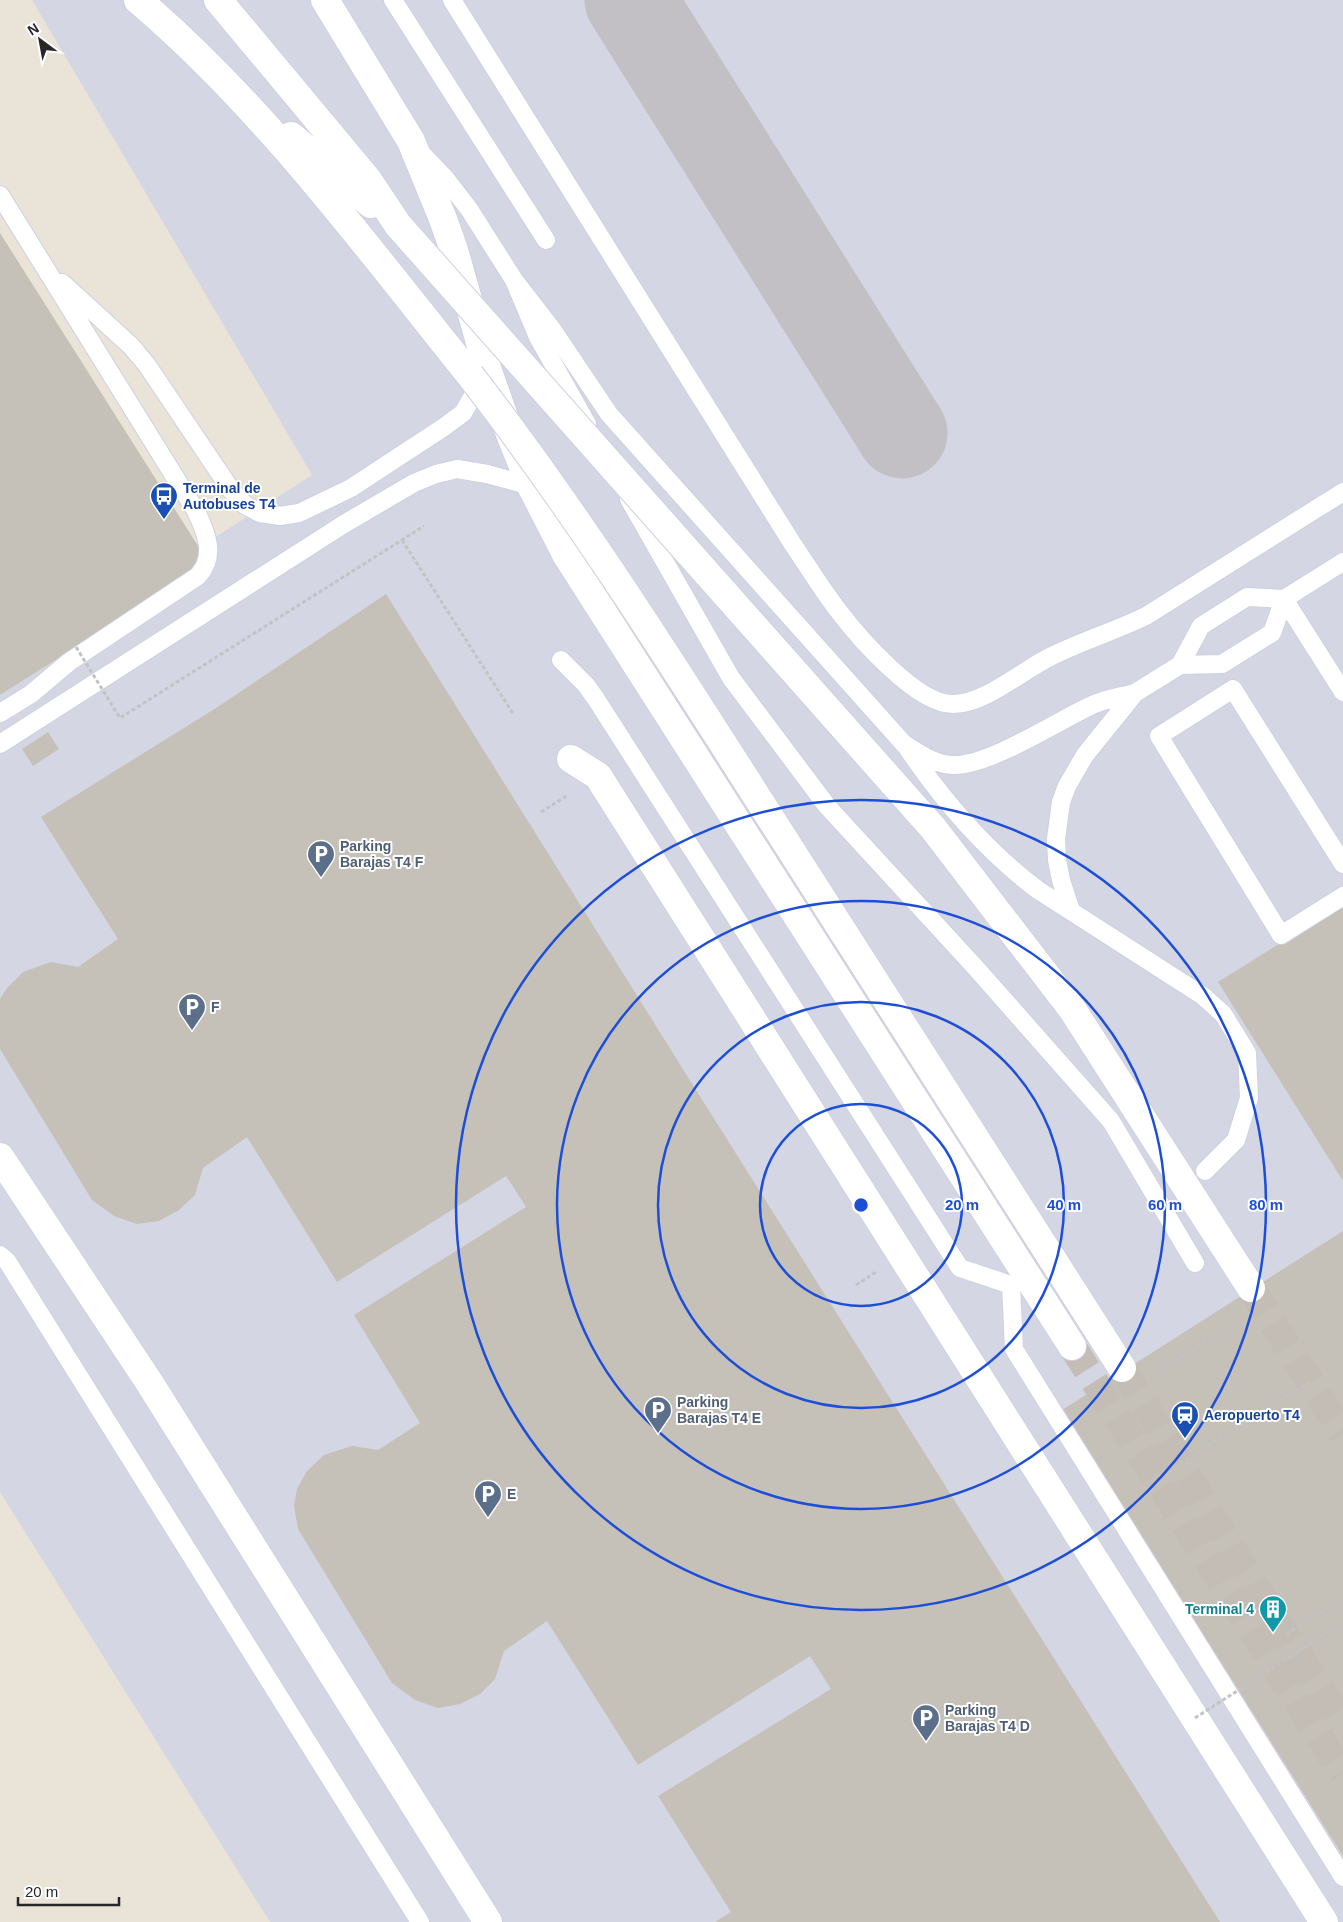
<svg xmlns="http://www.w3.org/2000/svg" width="1343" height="1922" font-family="Arial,sans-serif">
  <rect width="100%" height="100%" fill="#eae3d8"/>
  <!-- airport -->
  <path fill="#d4d6e3" d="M32 0H1343V1922H270L0 1492V675L312 475Z"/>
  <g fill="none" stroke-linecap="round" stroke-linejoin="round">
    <!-- taxiway -->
    <path stroke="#c2c0c5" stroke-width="91" d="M630 0 902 433"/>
  </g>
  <!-- building -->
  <path fill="#c5c0b8" d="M0 233 200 549 197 570 193 573 0 695Z
    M386 594 691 1082 1220 1922H715L731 1912 658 1796 831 1689 810 1656 638 1765 547 1621 504 1651 495 1679 480 1694 460 1704 438 1708 415 1700 392 1683 298 1529 294 1506 297 1489 307 1471 324 1455 352 1446 378 1450 420 1423 354 1315 526 1207 506 1176 337 1282 247 1137 203 1168 195 1195 179 1210 159 1221 137 1224 114 1216 92 1200 0 1049V999L7 988 23 972 51 962 78 967 118 939 41 817 216 708Z
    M48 732 59 749 33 766 22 749Z
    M1343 904V1181L1218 982Z
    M1343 1231V1856L1062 1410Z"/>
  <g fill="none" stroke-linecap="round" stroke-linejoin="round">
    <!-- secondary-tunnel -->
    <path stroke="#c3bdb5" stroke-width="28" stroke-dasharray="28 14" stroke-linecap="butt" d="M1251 1288 1343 1434
      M1072 1346 1343 1774
      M1122 1368 1266 1604 1343 1724"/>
    <!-- lane casing -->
    <g stroke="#ced0e1" stroke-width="20">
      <path id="lane" d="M393 0 546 240
        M452 0 792 543C807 565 821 588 837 609 858 637 918 706 954 704 987 703 1022 670 1052 656 1082 641 1115 631 1146 616L1343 492
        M422 154 445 178 469 209 514 280 552 329 609 414 904 744C919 753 935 765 953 765 989 766 1056 722 1090 706 1104 699 1120 697 1135 693
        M0 195 196 511C207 534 216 556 198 576L69 662 31 694 0 713
        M514 280 538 337 587 424
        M62 283 131 346 147 365 231 490 245 505 260 513 280 516 299 513 351 488 444 427 463 413 482 380
        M629 499 731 678 827 806 975 967 1111 1121 1195 1263
        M1284 599 1343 692
        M561 660 586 685 596 699 960 1268 1011 1285 1014 1349 1343 1877
        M1180 665 1222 664 1272 633 1284 599
        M0 744 344 524 414 483 436 474 457 469 487 474 531 486
        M908 749C944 802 986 851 1038 890L1203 996 1223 1014 1247 1053 1249 1098 1236 1140 1205 1171
        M1343 864 1233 689 1159 736 1281 935 1343 896
        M1071 911 1061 880 1057 860 1056 839 1061 802 1067 786 1085 755 1135 693 1180 665 1201 626 1247 597 1284 599 1343 562
        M0 1255 7 1261 420 1922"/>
    </g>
    <!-- street casing -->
    <g stroke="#ced0e1" stroke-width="30">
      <path id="street" d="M571 759 598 776 1324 1922"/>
    </g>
    <!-- secondary casing -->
    <g stroke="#ced0e1" stroke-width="30">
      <path id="secondary" d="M138 0C264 107 367 247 470 375
        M218 0 368 180 398 225
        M325 0 411 141 443 219 454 250 488 371 510 434 531 486 567 556 1072 1346
        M291 136 371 204
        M0 1157 149 1382 488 1922"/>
    </g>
    <!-- path -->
    <path stroke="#c3c3c3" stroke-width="3" stroke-dasharray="4 2.5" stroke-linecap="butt" d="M402 540 514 715
      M541 812 568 795
      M856 1285 876 1272
      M1338 1365 1343 1373"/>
    <!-- lane -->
    <use href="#lane" stroke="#fff" stroke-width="18"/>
    <!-- street -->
    <use href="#street" stroke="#fff" stroke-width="28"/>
    <!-- secondary -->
    <use href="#secondary" stroke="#fff" stroke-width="28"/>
    <!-- secondary-bridge casing -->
    <g stroke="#ced0e1" stroke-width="30" stroke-linecap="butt">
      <path id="secondary-bridge" d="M398 225 933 828 1072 1009 1251 1288
        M470 375C581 518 677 672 775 825 890 1006 1006 1187 1122 1368"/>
    </g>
    <!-- path-bridge -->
    <path stroke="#c3c3c3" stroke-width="3" stroke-dasharray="4 2.5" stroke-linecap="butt" d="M76 647 120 718 424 526
      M1153 1374 1243 1318
      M1180 1463 1310 1382
      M1286 1634 1343 1598
      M1195 1718 1343 1623"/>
    <!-- secondary-bridge -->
    <use href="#secondary-bridge" stroke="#fff" stroke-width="28"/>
  </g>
  <!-- distance rings -->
  <g fill="none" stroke="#1d4ed8" stroke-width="2.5">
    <circle cx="861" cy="1205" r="101"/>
    <circle cx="861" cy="1205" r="203"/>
    <circle cx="861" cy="1205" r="304"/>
    <circle cx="861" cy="1205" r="405"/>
  </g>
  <!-- icons -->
  <defs>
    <g id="bus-pin" transform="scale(1.4375)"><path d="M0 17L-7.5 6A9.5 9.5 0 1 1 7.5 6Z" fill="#1a4fb4" stroke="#fff"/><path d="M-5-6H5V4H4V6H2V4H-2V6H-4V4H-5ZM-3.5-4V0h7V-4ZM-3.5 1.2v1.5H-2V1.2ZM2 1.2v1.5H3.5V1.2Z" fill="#fff"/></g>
    <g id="parking-pin" transform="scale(1.4375)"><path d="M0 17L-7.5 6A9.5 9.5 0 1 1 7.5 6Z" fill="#5c6f8a" stroke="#fff"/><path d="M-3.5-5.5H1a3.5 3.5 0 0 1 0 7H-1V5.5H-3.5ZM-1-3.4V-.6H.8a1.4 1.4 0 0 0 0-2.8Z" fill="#fff"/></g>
    <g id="station-pin" transform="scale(1.4375)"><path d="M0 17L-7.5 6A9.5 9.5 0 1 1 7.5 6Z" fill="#1a4fb4" stroke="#fff"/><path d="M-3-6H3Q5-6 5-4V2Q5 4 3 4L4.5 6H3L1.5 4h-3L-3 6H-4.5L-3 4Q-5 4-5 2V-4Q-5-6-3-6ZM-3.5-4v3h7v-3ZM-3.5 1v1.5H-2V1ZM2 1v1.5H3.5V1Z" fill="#fff"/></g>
    <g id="building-pin" transform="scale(1.4375)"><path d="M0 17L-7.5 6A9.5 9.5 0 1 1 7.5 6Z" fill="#0f9aa8" stroke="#fff"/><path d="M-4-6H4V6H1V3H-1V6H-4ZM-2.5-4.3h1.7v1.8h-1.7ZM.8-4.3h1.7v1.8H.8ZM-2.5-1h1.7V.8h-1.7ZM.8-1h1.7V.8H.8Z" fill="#fff"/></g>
  </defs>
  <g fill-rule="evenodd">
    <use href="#bus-pin" x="164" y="496"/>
    <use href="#parking-pin" x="321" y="854"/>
    <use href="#parking-pin" x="192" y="1007"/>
    <use href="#parking-pin" x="658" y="1410"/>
    <use href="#station-pin" x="1185" y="1415"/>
    <use href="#parking-pin" x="488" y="1494"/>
    <use href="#building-pin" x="1273" y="1609"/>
    <use href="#parking-pin" x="926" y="1718"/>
  </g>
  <g text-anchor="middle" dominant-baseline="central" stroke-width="4" stroke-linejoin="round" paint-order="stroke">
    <!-- transit labels -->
    <g font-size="14" font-weight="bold" fill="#164399" stroke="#fff" text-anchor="start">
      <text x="183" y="488">Terminal de<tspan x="183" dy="16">Autobuses T4</tspan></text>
      <text x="1204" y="1415">Aeropuerto T4</text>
    </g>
    <!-- service labels -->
    <g font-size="14" font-weight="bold" fill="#4e5e75" stroke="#fff" text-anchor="start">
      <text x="340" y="846">Parking<tspan x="340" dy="16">Barajas T4 F</tspan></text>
      <text x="211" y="1007">F</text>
      <text x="677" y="1402">Parking<tspan x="677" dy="16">Barajas T4 E</tspan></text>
      <text x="507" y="1494">E</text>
      <text x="945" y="1710">Parking<tspan x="945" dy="16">Barajas T4 D</tspan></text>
    </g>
    <!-- culture labels -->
    <g font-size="14" font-weight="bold" fill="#0d838f" stroke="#fff" text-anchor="end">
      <text x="1254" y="1609">Terminal 4</text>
    </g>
  </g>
  <circle cx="861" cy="1205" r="8" fill="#1d4ed8" stroke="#fff" stroke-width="2.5"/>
  <g font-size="15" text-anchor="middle" font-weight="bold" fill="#1d4ed8" stroke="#fff" stroke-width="4" stroke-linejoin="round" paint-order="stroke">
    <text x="962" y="1210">20 m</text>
    <text x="1064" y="1210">40 m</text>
    <text x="1165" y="1210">60 m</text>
    <text x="1266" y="1210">80 m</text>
  </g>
  <!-- north arrow -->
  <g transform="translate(40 40) rotate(328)" stroke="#ffffff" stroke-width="4" paint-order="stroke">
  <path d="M0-4L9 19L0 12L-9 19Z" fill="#272727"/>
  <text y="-8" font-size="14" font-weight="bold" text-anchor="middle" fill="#272727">N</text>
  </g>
  <!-- scale -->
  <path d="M18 1897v8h101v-8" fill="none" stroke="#272727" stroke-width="2.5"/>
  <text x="25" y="1897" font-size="15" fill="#272727" stroke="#ffffff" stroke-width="4" paint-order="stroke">20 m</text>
</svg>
